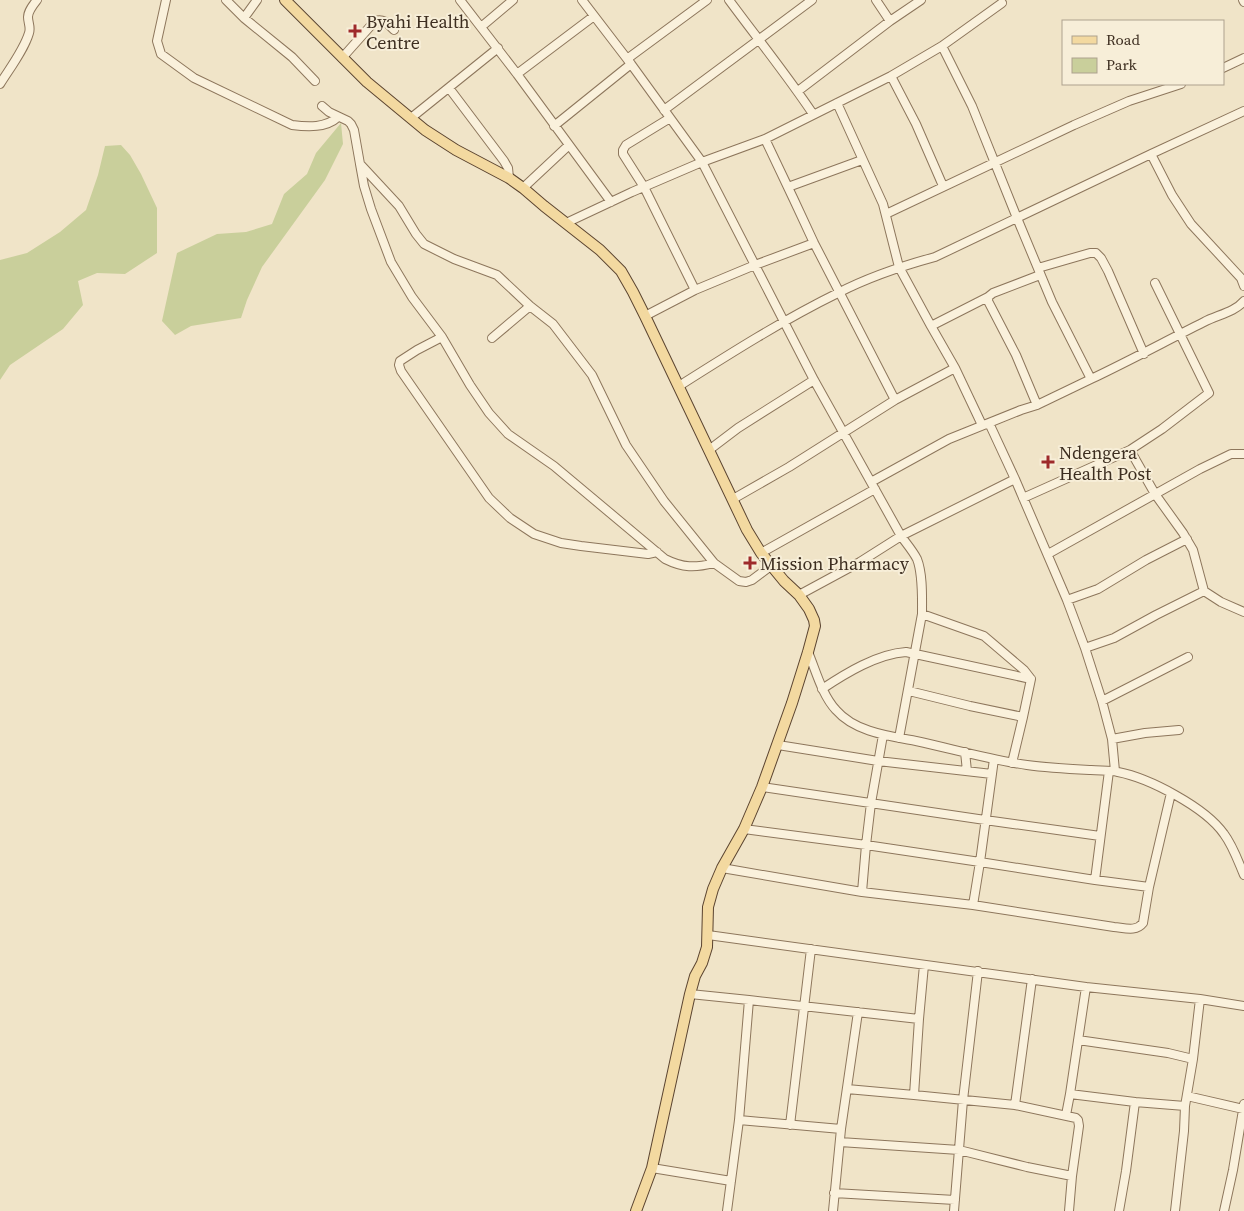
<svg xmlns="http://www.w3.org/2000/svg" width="1244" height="1211" font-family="'Source Serif 4',serif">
  <rect width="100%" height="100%" fill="#f0e4c8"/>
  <!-- green -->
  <path fill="#c9cf9b" d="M341 123 343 144 325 180 262 267 247 300 241 318 191 326 175 335 162 321 177 253 217 234 246 232 272 224 284 194 307 174 316 153Z
    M121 145 130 155 141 174 157 208V253L125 274 97 273 78 281 83 305 63 329 10 365 0 380V260L27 253 60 232 86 210 98 175 105 146Z"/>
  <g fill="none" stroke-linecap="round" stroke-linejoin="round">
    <!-- minor casing -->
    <g stroke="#8d765c" stroke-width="10">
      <path id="minor" d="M166 0 157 41 161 54 194 78 292 125C308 127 326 128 338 117
        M226 0 244 18 292 57 315 81
        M460 0 517 74 611 202
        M582 0 631 64 702 162 814 380 901 536 1015 479
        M729 0C757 38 787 75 813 114
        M876 0 890 21
        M1243 0 1244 2
        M244 18 257 0
        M481 27 513 0
        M342 58 375 21C384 18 388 24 394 30
        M627 59 707 0
        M1223 68 1244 58
        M517 74 594 16
        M891 76 916 124 943 186
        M0 84C10 68 24 50 29 33 31 27 28 23 28 17 28 11 33 5 37 0
        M449 88 504 161 508 168 509 178
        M798 91 890 21 921 0
        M837 103 883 204 899 267 931 326 955 368 982 425
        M322 106 329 112 348 121 351 124 354 130 360 164 399 206 416 234 424 244 454 259 497 275 530 306 553 324 592 375 626 445 664 501 714 563 739 581 746 582 752 580 772 565
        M664 110 812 0
        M411 118 498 48
        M670 118 626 145 623 150V154L644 187 695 290 755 265 814 243
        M554 126 631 64
        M765 139 794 200 814 243 895 400
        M1151 154 1172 195 1191 224 1241 278 1244 286
        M360 164 364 186 371 209 391 262 412 297 442 337 470 385 489 413 508 434 554 466 665 559C683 568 695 568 714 563
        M788 187 862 160
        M523 188 569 145
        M886 214 1074 125 1129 101 1181 84
        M566 223 632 192 702 162 765 139 891 76 942 46 1002 3
        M1038 268 1090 253H1096L1101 258 1108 271 1144 354
        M645 316 695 290
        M931 326 988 297
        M442 337 417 350 400 361 399 365 401 371 489 498 510 518 534 534 561 543 581 546 648 554 657 552
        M492 338 530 306
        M1091 379C1129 361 1166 341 1204 322 1217 315 1235 312 1244 301
        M679 386C731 353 783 320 838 293 869 277 902 266 935 257L1151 154 1244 111
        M1037 405 1016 355 988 301V297L993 293 1040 275
        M989 423 1015 479 1067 600 1085 648 1102 701 1112 739 1115 771
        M709 450 738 428 814 380
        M1130 450 1155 494 1183 533 1193 550 1204 591 1221 602 1244 612
        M871 482 949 439 1021 410 1037 405 1091 379 1052 302 1017 218 972 106 942 46
        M1023 498 1130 450 1162 429 1209 393 1155 283
        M733 499 789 467 895 400 955 368
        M761 553 875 489
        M1048 554 1200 469 1231 454H1244
        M799 595 860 562 901 536C906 543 913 551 917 559 923 574 922 598 922 614L899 738
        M1067 600 1098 589 1146 560 1187 539
        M922 614 984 636 1024 670 1031 679 1023 717
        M1085 648 1114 638 1156 615 1204 591
        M808 652C816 671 822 695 836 710 855 732 889 736 916 741 953 749 990 760 1027 765 1048 768 1070 769 1091 770 1100 771 1109 770 1118 772 1149 778 1205 807 1224 834 1233 846 1238 861 1244 875
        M822 689C846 673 877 654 906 652L1031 679
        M909 691 970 706 1023 717 1012 763
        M1102 701 1188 657
        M883 735 871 803 866 845 980 862 994 759
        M1112 739 1145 733 1179 730
        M778 745 878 761 992 774
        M965 752 967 771
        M762 787 985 820 1100 836
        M744 829 866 845 862 892
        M722 868 862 892 973 905 1114 927C1125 928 1136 932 1143 923L1149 887 1171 793
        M1095 880 1149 887
        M973 905 980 862 1095 880 1109 771
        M708 935 1086 987 1200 999 1244 1006
        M690 994 749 1000 739 1120 727 1211
        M749 1000 919 1019
        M1078 1040 1168 1053 1193 1059 1185 1106 1184 1131 1175 1211
        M1193 1059 1200 999
        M847 1089 914 1095 1015 1105 1076 1118 1078 1120 1079 1126 1072 1176 1069 1211
        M1070 1094 1135 1102 1185 1106
        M914 1095 919 1019 924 965
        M1187 1096 1243 1109
        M1015 1105 1032 979
        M1066 1115 1070 1094 1086 987
        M739 1120 841 1129
        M790 1125 811 949
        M840 1142 959 1150 1027 1167 1072 1176
        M652 1168 731 1181
        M834 1193 955 1200
        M833 1211 841 1129 858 1012
        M954 1211 963 1100 978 971
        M1119 1211 1126 1171 1135 1102
        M1224 1211 1233 1170 1244 1104"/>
    </g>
    <!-- major casing -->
    <g stroke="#5b4430" stroke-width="12">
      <path id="major" d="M285 0 367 82 425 130 456 150 509 178 523 188 544 206 600 250 621 271 633 292 645 316 747 530 761 553 784 581 799 595 809 609 814 620 815 626 808 652 792 703 762 787 744 829 722 868 713 889 708 907 707 947 702 963 695 976 690 994 652 1168 636 1211"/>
    </g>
    <!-- minor -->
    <use href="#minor" stroke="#faf1dc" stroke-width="8"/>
    <!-- major -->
    <use href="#major" stroke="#f3d9a0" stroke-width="10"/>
  </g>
  <!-- markers -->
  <g fill="#9e2a2b" stroke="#f7eed8" stroke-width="2">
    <path d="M352.5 23.5h5v5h5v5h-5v5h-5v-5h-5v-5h5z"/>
    <path d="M1045.5 454.5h5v5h5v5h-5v5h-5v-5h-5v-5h5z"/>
    <path d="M747.5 555.5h5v5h5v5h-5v5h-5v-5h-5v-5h5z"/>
  </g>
  <g text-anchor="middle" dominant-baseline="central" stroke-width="4" stroke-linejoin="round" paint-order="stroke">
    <!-- poi labels -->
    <g font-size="18" fill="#3d2e20" stroke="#f7eed8" text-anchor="start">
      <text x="366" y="21">Byahi Health<tspan x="366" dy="21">Centre</tspan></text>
      <text x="1059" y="452">Ndengera<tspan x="1059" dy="21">Health Post</tspan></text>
      <text x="760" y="563">Mission Pharmacy</text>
    </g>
  </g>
  <!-- legend -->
  <rect x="1062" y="20" width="162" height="65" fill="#f7eed8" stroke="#ada18e"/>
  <rect x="1072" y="36" width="25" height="8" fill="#f3d9a0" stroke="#ada18e"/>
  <text x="1106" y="45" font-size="15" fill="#3d2e20">Road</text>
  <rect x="1072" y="58" width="25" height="15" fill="#c9cf9b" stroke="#ada18e"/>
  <text x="1106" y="70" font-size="15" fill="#3d2e20">Park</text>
</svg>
